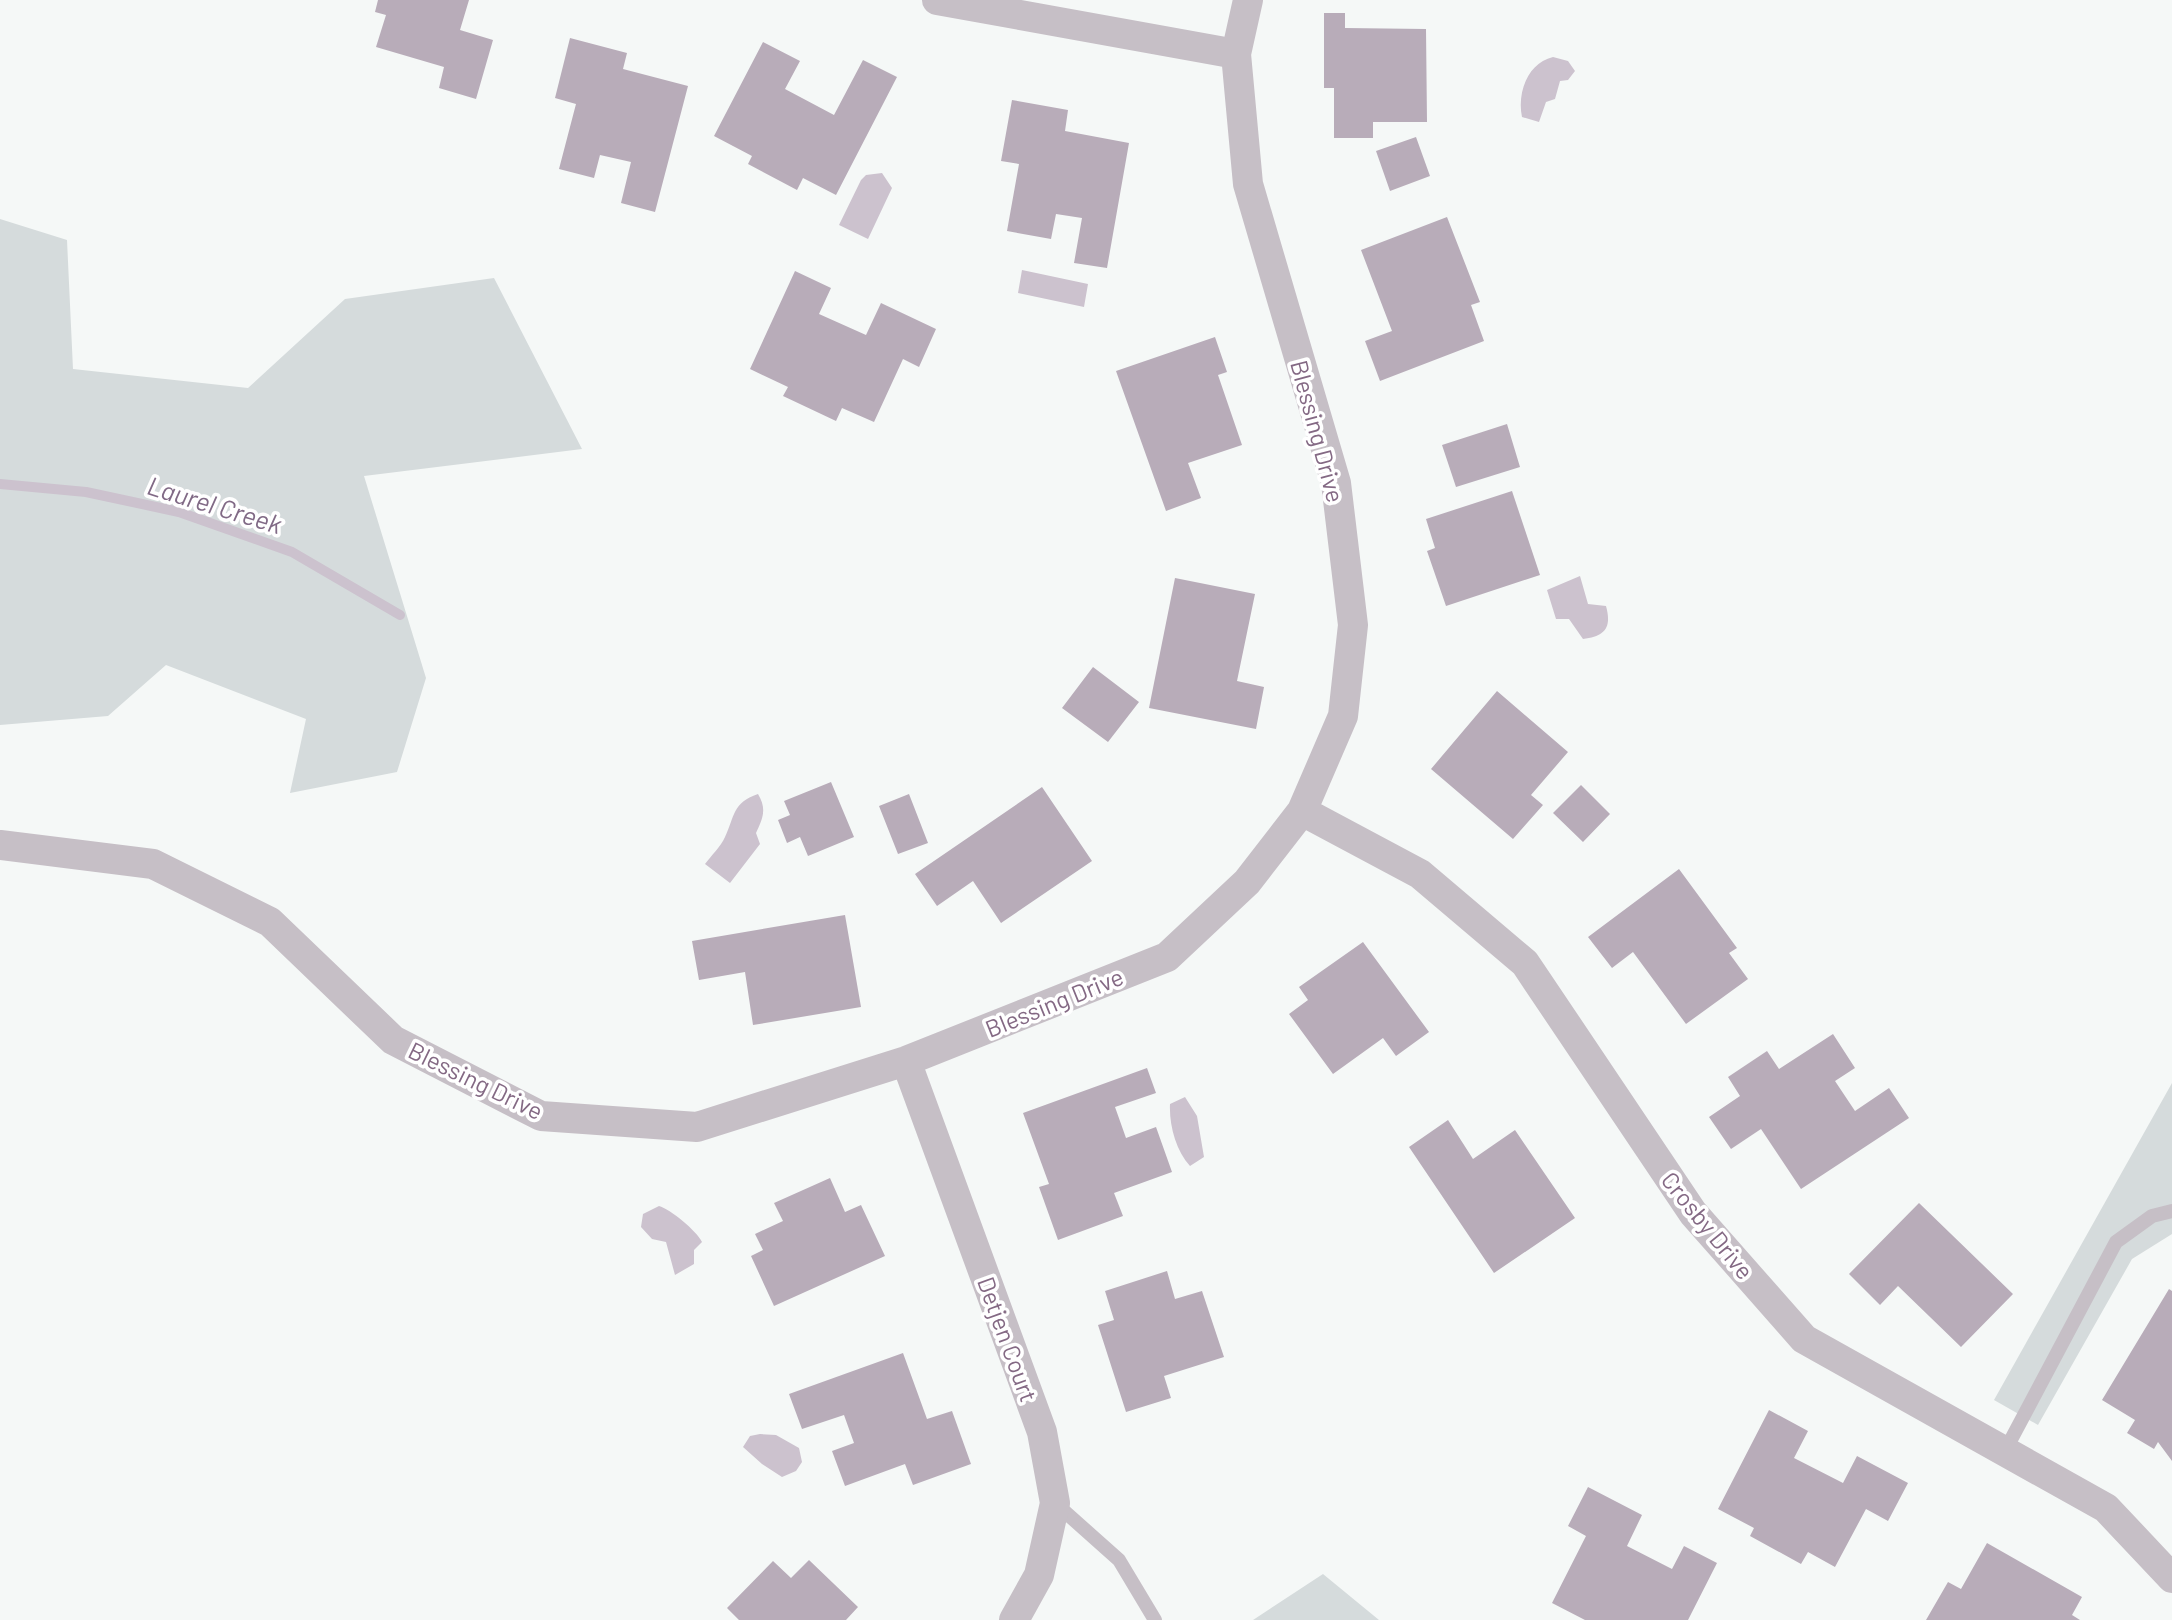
<svg xmlns="http://www.w3.org/2000/svg" width="2172" height="1620" font-family="Barlow,sans-serif">
  <rect width="100%" height="100%" fill="#f5f8f7"/>
  <!-- green -->
  <path fill="#d5dbdc" d="M0 219 67 240 73 369 248 388 345 299 494 278 582 449 364 476 426 678 397 772 290 793 306 719 166 665 108 716 0 725Z
    M2172 1083V1234L2132 1259 2038 1425 1994 1400Z
    M1323 1574 1379 1620H1253Z"/>
  <!-- water -->
  <path fill="#ccc2ce" d="M1553 57 1568 61 1575 71 1568 80 1560 81 1555 99 1546 102 1539 122 1522 117C1517 94 1527 63 1553 57Z
    M882 173 892 188 868 239 839 225 861 180 866 175Z
    M1022 270 1088 284 1084 307 1018 293Z
    M1580 576 1588 604 1606 606C1612 628 1605 636 1583 639L1569 619H1556L1547 590Z
    M758 794C767 809 763 818 756 833L760 844 730 883 705 864C711 856 721 846 725 837 735 816 732 803 758 794Z
    M1185 1097 1197 1116 1204 1157 1190 1166C1176 1151 1169 1125 1170 1104Z
    M659 1206C670 1209 697 1231 702 1242L694 1250V1264L675 1275 666 1242 652 1239 641 1227 643 1214Z
    M760 1434 776 1435 799 1448 802 1462 796 1471 782 1477 762 1464 743 1447 750 1436Z"/>
  <g fill="none" stroke-linecap="round" stroke-linejoin="round">
    <!-- stream -->
    <path stroke="#ccc2ce" stroke-width="10" d="M0 484 86 492 179 512 292 552 400 615"/>
  </g>
  <!-- building -->
  <path fill="#b8acb9" d="M378 0H469L460 30 493 40 476 99 439 88 444 67 376 47 386 15 375 12Z
    M1324 13H1345V28L1426 29 1427 122H1373V138H1334V88H1324Z
    M570 38 627 53 623 69 688 86 655 212 621 203 631 162 600 155 594 178 559 169 576 104 555 98Z
    M763 42 800 61 785 89 834 115 863 60 897 77 836 195 803 178 797 190 748 164 752 156 714 136Z
    M1012 100 1068 110 1065 131 1129 143 1107 268 1074 263 1082 218 1056 214 1051 239 1007 231 1019 164 1001 161Z
    M1416 137 1430 176 1390 191 1376 151Z
    M1447 217 1480 302 1471 305 1484 341 1380 381 1365 341 1392 331 1361 250Z
    M795 271 831 288 819 314 866 335 881 303 936 329 919 367 903 359 874 422 842 408 836 421 783 396 788 387 750 369Z
    M1215 337 1227 372 1218 375 1242 445 1188 463 1201 498 1166 511 1116 371Z
    M1507 424 1520 467 1456 487 1442 445Z
    M1512 491 1540 575 1446 606 1427 551 1435 548 1426 519Z
    M1175 578 1255 594 1237 681 1264 687 1256 729 1149 708Z
    M1093 667 1139 702 1108 742 1062 708Z
    M1497 691 1568 752 1531 795 1543 805 1513 839 1431 769Z
    M831 782 854 837 808 856 800 837 787 843 778 820 790 815 784 801Z
    M1581 785 1610 814 1583 842 1553 813Z
    M1042 787 1092 861 1001 923 973 881 937 906 915 874Z
    M909 794 928 843 898 854 879 806Z
    M1679 869 1737 948 1729 953 1748 979 1686 1024 1633 952 1612 968 1588 937Z
    M845 915 861 1007 753 1025 745 972 699 980 692 941Z
    M1363 942 1429 1032 1396 1056 1383 1038 1333 1074 1289 1014 1308 1000 1299 987Z
    M1833 1034 1855 1068 1835 1081 1855 1111 1889 1088 1909 1118 1801 1189 1761 1129 1731 1149 1709 1117 1740 1096 1728 1077 1767 1051 1779 1069Z
    M1147 1068 1156 1093 1115 1107 1126 1138 1156 1127 1172 1172 1114 1193 1123 1216 1058 1240 1039 1187 1049 1184 1023 1113Z
    M1448 1120 1473 1159 1515 1130 1575 1218 1494 1273 1409 1147Z
    M830 1178 845 1212 861 1205 885 1256 774 1306 751 1256 763 1250 755 1234 783 1221 774 1203Z
    M1919 1203 2013 1294 1961 1347 1898 1286 1880 1305 1849 1274Z
    M1167 1271 1175 1299 1202 1291 1224 1357 1164 1376 1171 1398 1126 1412 1098 1325 1114 1320 1105 1291Z
    M2169 1289 2172 1291V1461L2158 1442 2154 1449 2127 1433 2135 1420 2102 1400Z
    M903 1353 927 1419 952 1411 971 1464 913 1485 905 1464 845 1486 832 1451 854 1443 844 1415 802 1429 789 1394Z
    M1769 1410 1808 1431 1794 1458 1843 1483 1857 1456 1908 1483 1888 1521 1866 1509 1835 1567 1808 1552 1801 1564 1750 1536 1754 1528 1718 1509Z
    M1588 1487 1642 1515 1627 1546 1672 1569 1684 1546 1717 1563 1688 1620H1585L1552 1603 1586 1536 1568 1526Z
    M1987 1543 2082 1597 2072 1615 2080 1620H1926L1948 1582 1961 1589Z
    M809 1560 858 1607 846 1620H739L727 1608 773 1561 791 1578Z"/>
  <g fill="none" stroke-linecap="round" stroke-linejoin="round">
    <!-- lane -->
    <path stroke="#c6bfc6" stroke-width="14" d="M2006 1449 2116 1242 2152 1216 2172 1211
      M1055 1503 1119 1560 1155 1620"/>
    <!-- street -->
    <path stroke="#c6bfc6" stroke-width="30" d="M937 0 1236 54
      M1302 811 1420 874 1525 963 1693 1213 1804 1339 2106 1508 2172 1578
      M0 845 153 864 270 922 393 1040 541 1116 697 1127 906 1061 1167 957 1247 882 1302 811 1343 716 1353 625 1336 483 1248 184 1236 54 1248 0
      M906 1061 1042 1432 1055 1503 1039 1575 1014 1620"/>
  </g>
  <g text-anchor="middle" dominant-baseline="central" stroke-width="7" stroke-linejoin="round" paint-order="stroke">
    <!-- street labels -->
    <g font-size="24" fill="#846984" stroke="#fff">
      <text transform="translate(1318 431) rotate(75)">Blessing Drive</text>
      <text transform="translate(1054 1002) rotate(-22)">Blessing Drive</text>
      <text transform="translate(476 1080) rotate(26)">Blessing Drive</text>
      <text transform="translate(1708 1225) rotate(51)">Crosby Drive</text>
      <text transform="translate(1008 1339) rotate(70)">Detjen Court</text>
    </g>
    <!-- water labels -->
    <g font-size="26" font-style="italic" fill="#816a86" stroke="#fff">
      <text transform="translate(215 504) rotate(17)">Laurel Creek</text>
    </g>
  </g>
</svg>
